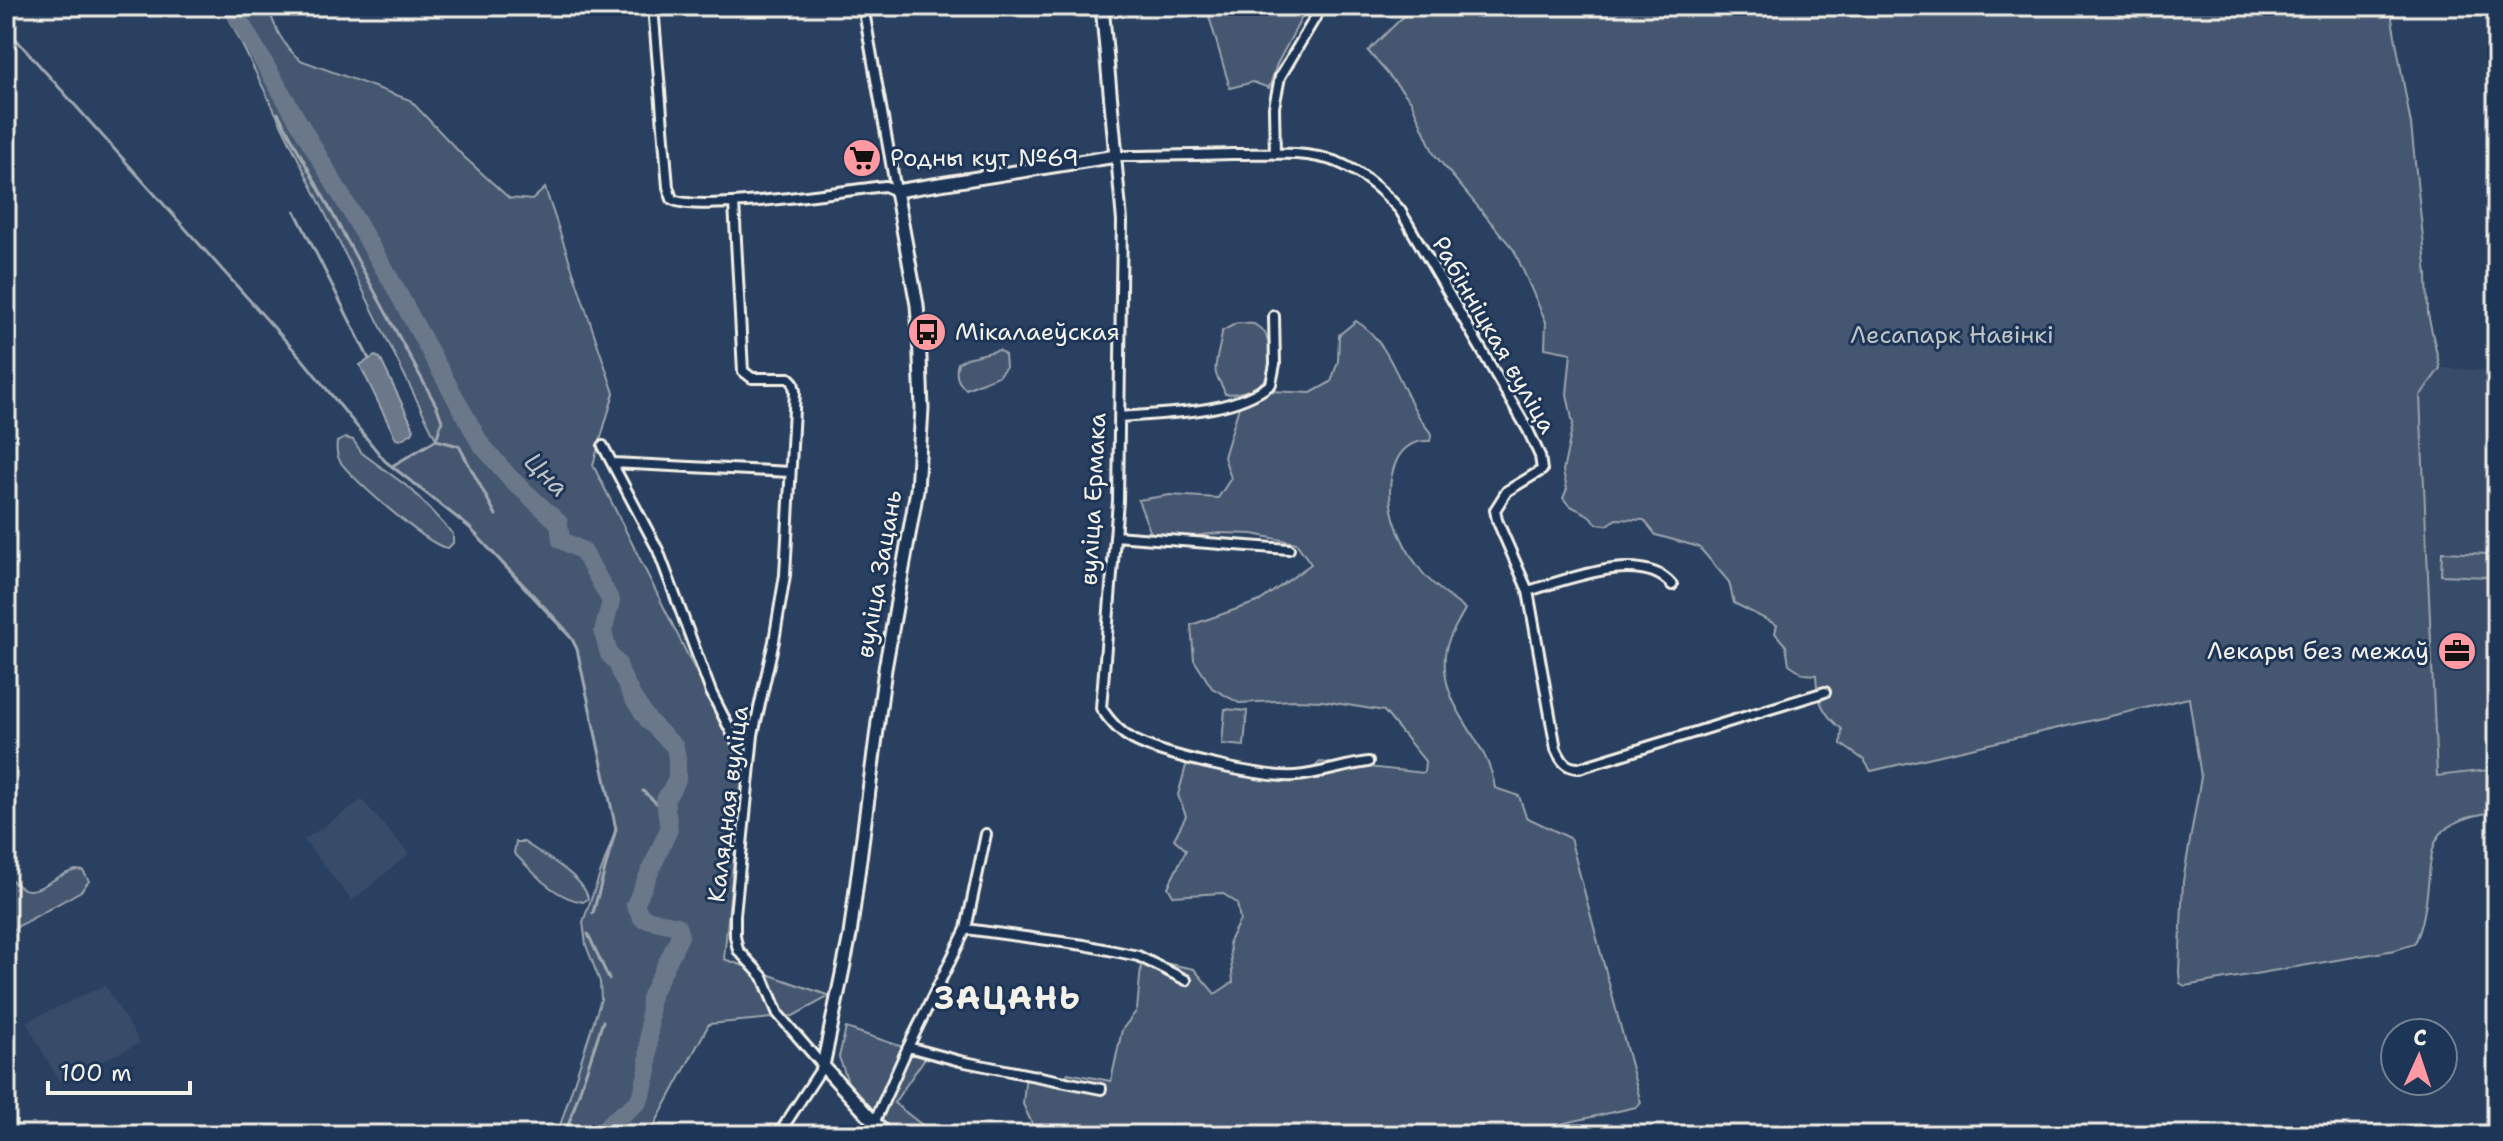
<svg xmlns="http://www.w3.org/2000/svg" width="2503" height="1141" font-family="'Shantell Sans',sans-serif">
  <rect width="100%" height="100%" fill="#2a4060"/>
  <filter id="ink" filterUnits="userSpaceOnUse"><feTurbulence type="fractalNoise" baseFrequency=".0125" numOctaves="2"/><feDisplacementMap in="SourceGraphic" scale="16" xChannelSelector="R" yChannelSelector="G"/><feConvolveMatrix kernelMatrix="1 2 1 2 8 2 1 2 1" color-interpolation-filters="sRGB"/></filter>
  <g filter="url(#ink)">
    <!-- built -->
    <path fill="#374c69" d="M2440 368 2497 371V769L2437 776 2420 396Z
      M362 800 409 854 352 901 304 840Z
      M105 985 140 1043 59 1081 26 1022Z"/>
    <!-- green -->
    <path fill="#445771" stroke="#9ca4ac" stroke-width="2" d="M223 6H268C275 29 282 44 300 60L410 100 463 156 509 198 532 200 545 188 614 393 593 465 743 766 724 959 830 996 793 1016 709 1024 649 1135H557L601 999 600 982 586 945 583 922 616 829 577 649 566 629 469 527 392 466 436 439Z
      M1206 6H1308L1277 64 1269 88 1253 82 1230 88Z
      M1414 6H2393L2392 19 2411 125 2427 275 2428 314 2440 368 2420 396 2437 776 2497 769V811C2417 824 2436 850 2424 914 2422 925 2420 934 2414 944L2395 950 2185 986 2180 983 2179 972 2183 881 2201 777 2189 698 1871 771 1864 760 1841 744 1842 729C1822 714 1817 699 1816 675L1804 674 1789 664 1786 646 1775 633 1777 625 1734 603 1729 582 1699 547 1656 535 1644 520 1616 519 1608 525 1597 524C1586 508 1572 512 1563 498L1567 489 1563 471 1573 424 1567 394 1571 353 1545 348 1546 322 1514 250 1434 154 1411 101 1368 51Z
      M1356 321C1395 344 1402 402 1432 434L1430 441C1413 440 1402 448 1396 462 1380 499 1399 542 1422 572 1433 586 1451 598 1465 609 1458 623 1446 640 1445 655 1440 711 1488 737 1495 788L1519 796 1526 817 1570 838 1641 1103 1636 1107 1565 1123 1531 1135H1037L1023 1104 1026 1073 1061 1081 1068 1073 1111 1081 1122 1030 1137 1010 1141 966 1130 956 1194 969 1215 994 1233 982 1229 941 1240 920 1237 903 1222 893 1173 896 1168 887 1186 850 1174 839 1186 816 1178 795 1189 755 1263 779 1300 781 1320 762 1424 773 1425 761 1384 711 1323 701 1295 700 1239 703 1212 688 1194 660 1191 625 1260 601 1311 564 1296 543 1253 534 1220 533 1184 537 1152 536 1138 500 1170 495 1218 498 1231 478 1224 457 1239 407 1271 391 1311 393 1331 382 1338 361 1339 335Z
      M1237 323 1254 324 1265 332C1267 340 1272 350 1272 358 1272 385 1247 394 1225 394 1223 385 1218 381 1216 374 1213 364 1222 343 1222 331Z
      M999 350 1005 355 1006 367 998 376 966 389C956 382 955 373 958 363L967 358Z
      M345 438 353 440 362 453 412 490 453 534V543L448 548C432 549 349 477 340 461 336 454 336 449 337 442Z
      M2442 552 2489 554 2488 577 2441 575Z
      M1225 709 1247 711 1244 746 1222 744Z
      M516 842H524C542 855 585 877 588 899L583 902C553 897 535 874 514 853Z
      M76 870 83 871 89 881 81 891 6 933V873C32 909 44 878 76 870Z
      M846 1028 927 1055 894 1103 935 1135H893L848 1082 839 1057Z"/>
    <!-- water -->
    <path fill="#6a788a" stroke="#a1a8b0" stroke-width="2" d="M375 356 380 358 414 429 412 433 400 440 396 439 360 365Z"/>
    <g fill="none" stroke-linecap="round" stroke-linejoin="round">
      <!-- stream -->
      <path stroke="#a1a8b0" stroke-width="3" d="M6 28 303 360 385 461 469 527 572 639 577 649 616 829 593 913
        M278 113 437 407 442 421 436 440 392 466
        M295 211 369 359
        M436 440 459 446 496 515
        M643 791 665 811
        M588 934 609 979
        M565 1135 603 1021"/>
      <!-- river -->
      <path stroke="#6a788a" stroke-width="18" d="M231 6 393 284 480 443 511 479 559 523 561 540 583 551 611 601 603 632 609 654 618 664 621 674 633 698 648 720 675 747 677 758V780L665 800 669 829 635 905 642 918 677 926 680 936 650 998 648 1070 643 1090 638 1102 610 1123 602 1135"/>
      <!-- street casing -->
      <g stroke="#f4f1e8" stroke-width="14">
        <path id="street" d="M653 6 668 187 672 199C696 214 848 190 885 186L896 191
          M863 6 896 191
          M1275 154 1274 107 1280 77 1322 6
          M734 203 743 371 752 378H789L793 382 795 391 785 575 774 641 753 735 735 915V936L738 950 763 977 778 1014 823 1066 778 1135
          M1120 417C1170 412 1230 415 1271 384L1275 364 1274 316
          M603 446 658 550 711 692 749 767
          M613 463 790 472
          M1115 536 1289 549
          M1528 591C1566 580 1642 549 1672 585
          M1368 762C1344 765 1320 774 1295 776 1262 778 1161 755 1132 739 1119 732 1109 720 1101 708L1118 501 1122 221 1116 156C1155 156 1194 155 1233 154 1266 154 1305 150 1337 162 1362 172 1382 190 1400 210L1528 430 1540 456 1542 470 1507 491 1495 510 1497 520 1528 591 1556 749C1561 760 1565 768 1579 768L1825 692
          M966 929 1084 945 1138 956 1186 980
          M908 1047 960 1061 1101 1089
          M874 1123 908 1047 966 929 986 834"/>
      </g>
      <!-- secondary casing -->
      <g stroke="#f4f1e8" stroke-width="17">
        <path id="secondary" d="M886 1135 823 1066 850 935 885 669 917 490 922 409 919 332 917 305 896 191 1116 156 1102 6"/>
      </g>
      <!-- street -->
      <use href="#street" stroke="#1d3557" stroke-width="8"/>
      <!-- secondary -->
      <use href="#secondary" stroke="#1d3557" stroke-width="11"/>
    </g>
  </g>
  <!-- icons -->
  <defs>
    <g id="supermarket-disc" transform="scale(2)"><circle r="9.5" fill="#ff9aa2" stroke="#1d3557"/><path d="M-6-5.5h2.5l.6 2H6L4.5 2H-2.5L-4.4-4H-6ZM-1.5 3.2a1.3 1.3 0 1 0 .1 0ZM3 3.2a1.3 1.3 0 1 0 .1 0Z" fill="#111"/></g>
    <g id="bus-disc" transform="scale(2)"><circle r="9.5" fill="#ff9aa2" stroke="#1d3557"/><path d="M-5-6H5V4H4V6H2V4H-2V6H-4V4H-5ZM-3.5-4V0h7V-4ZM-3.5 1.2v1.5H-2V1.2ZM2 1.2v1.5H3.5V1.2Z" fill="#111"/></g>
    <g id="office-disc" transform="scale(2)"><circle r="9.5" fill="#ff9aa2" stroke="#1d3557"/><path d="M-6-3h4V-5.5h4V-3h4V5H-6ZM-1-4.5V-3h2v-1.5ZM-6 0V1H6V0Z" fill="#111"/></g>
  </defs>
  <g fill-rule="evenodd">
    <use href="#supermarket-disc" x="862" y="158"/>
    <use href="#bus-disc" x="927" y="332"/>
    <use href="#office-disc" x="2457" y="651"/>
  </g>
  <g text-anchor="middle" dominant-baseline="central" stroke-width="6" stroke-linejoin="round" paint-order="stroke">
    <!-- poi labels -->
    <g font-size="24" fill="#f4f1e8" stroke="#1d3557" text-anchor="start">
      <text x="890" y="158">Родны кут №69</text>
      <text x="955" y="332">Мікалаеўская</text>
      <text x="2429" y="651" text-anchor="end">Лекары без межаў</text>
    </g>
    <!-- street labels -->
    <g font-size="24" fill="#f4f1e8" stroke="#1d3557">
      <text transform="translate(1494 335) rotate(60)">Рабінніцкая вуліца</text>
      <text transform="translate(1093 499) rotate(-87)">вуліца Ермака</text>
      <text transform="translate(879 574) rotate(-80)">вуліца Зацань</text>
      <text transform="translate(728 804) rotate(-83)">Калядная вуліца</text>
    </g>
    <!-- park labels -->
    <g font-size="24" fill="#bfc3c4" stroke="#1d3557">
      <text x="1952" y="335">Лесапарк Навінкі</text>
    </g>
    <!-- water labels -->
    <g font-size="26" font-style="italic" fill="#bdc1c2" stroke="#1d3557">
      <text transform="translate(547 474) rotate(45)">Цна</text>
    </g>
    <!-- district labels -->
    <g font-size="32" font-weight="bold" letter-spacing="2" fill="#f4f1e8" stroke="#1d3557">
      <text x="1008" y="997">ЗАЦАНЬ</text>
    </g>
  </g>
  <!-- margin -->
  <rect width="2503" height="1141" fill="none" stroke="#1d3557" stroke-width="32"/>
  <rect x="16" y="16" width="2471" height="1109" fill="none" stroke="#f4f1e8" stroke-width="3" filter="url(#ink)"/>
  <!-- north arrow -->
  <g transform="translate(2419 1057) rotate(3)"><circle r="38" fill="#1d3557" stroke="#738091" stroke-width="2"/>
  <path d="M0-6L14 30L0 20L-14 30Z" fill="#ff9aa2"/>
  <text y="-12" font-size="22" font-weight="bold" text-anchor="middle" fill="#f4f1e8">С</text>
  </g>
  <!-- scale -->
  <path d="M48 1081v12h142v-12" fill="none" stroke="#f4f1e8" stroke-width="4"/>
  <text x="60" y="1081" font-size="24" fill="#f4f1e8" stroke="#1d3557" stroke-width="6" paint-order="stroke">100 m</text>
</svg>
